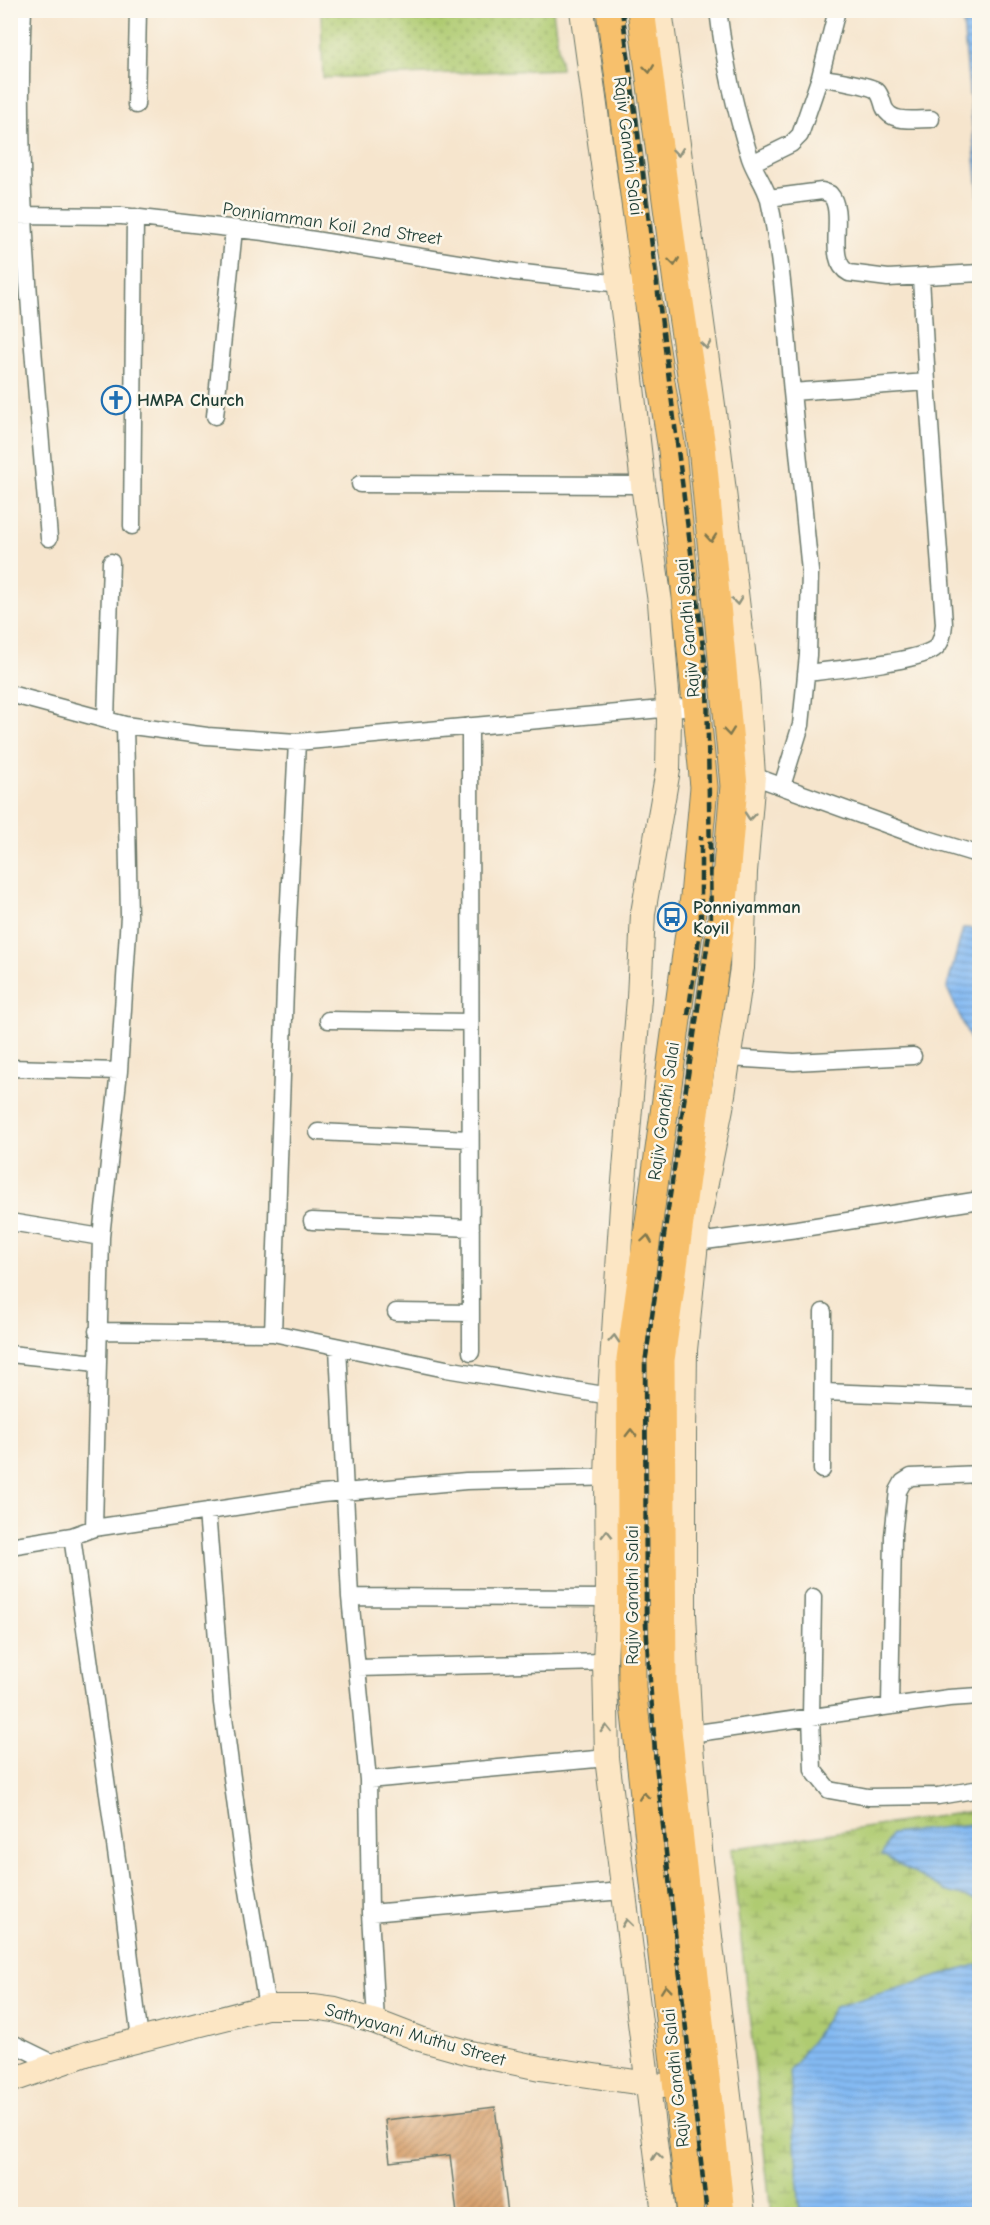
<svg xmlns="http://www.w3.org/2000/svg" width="990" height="2225" font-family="'Comic Neue',sans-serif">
  <defs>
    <pattern id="grass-dots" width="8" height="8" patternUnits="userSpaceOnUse" patternTransform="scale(1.5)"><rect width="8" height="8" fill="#afcb71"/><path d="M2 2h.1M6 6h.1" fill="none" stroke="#8ea65e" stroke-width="1.8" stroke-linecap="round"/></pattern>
    <pattern id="wetland-marsh" width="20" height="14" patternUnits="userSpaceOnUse" patternTransform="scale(1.5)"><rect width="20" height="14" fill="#afcb71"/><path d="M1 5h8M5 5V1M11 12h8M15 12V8" fill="none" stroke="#8ea65e"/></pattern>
    <pattern id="water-rules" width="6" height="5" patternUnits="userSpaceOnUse" patternTransform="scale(1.5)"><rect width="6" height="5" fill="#84baf3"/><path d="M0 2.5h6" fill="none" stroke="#6b98c6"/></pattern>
    <pattern id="building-hatch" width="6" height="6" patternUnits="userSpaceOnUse" patternTransform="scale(1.5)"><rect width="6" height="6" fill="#d69e69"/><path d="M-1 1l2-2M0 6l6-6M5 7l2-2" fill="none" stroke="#ad8257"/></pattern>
  </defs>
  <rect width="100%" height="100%" fill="#fbf7ec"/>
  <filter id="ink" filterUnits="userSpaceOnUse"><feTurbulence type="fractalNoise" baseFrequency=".0167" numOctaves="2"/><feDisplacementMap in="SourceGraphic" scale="12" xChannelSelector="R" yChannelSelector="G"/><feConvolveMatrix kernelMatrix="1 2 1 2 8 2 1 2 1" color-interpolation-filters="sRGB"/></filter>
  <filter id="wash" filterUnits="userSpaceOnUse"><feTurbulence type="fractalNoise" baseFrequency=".008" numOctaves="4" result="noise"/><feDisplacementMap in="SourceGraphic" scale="24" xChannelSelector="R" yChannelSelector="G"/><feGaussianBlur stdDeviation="1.35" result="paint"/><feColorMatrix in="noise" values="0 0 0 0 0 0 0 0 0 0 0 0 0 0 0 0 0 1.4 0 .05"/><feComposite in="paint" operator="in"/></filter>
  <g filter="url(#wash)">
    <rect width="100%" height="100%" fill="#f6e5cd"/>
    <!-- grass -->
    <path fill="url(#grass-dots)" stroke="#678452" stroke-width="1.5" d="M321 11H553L561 69 323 78Z"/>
    <!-- wetland -->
    <path fill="url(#wetland-marsh)" stroke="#678452" stroke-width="1.5" d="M979 1810V2214H771L731 1849Z"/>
    <!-- water -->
    <path fill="url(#water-rules)" stroke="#527c94" stroke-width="1.5" d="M962 11H979V202Z
      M963 928 979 929V1059L947 988Z
      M979 1823V1901L945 1891 882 1855 891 1834Z
      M979 1964V2214H800L790 2071 835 2007Z"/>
    <g id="blocks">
      <!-- building -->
      <path fill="url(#building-hatch)" d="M495 2107 508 2214H457L450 2155 390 2162 385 2120Z"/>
    </g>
  </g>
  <g filter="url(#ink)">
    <use href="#blocks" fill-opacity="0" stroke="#6a786a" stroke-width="1.5"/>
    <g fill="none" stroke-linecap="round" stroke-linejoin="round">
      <!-- street casing -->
      <g stroke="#6a786a" stroke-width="19">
        <path id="street" d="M23 10C14 186 35 363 49 538
          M718 10C724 61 735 110 750 158 755 173 766 186 769 200 783 263 786 328 792 392L927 382 921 278
          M820 77C833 80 866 84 876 90 881 94 882 101 884 107 891 124 915 119 931 119
          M136 105 138 10
          M752 163 791 144 800 135 820 77 837 10
          M769 198 822 191 830 194C847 213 824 260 849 273L888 278 980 273
          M10 215 122 216 264 232 515 272 629 285
          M215 416 234 229
          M360 484 643 485
          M132 526 135 217
          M806 673C832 670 916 662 934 649 942 644 943 633 944 624L927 382
          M10 694 125 725 207 736 297 742 695 706
          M106 720 111 562
          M470 726 471 1352
          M745 773 921 837 980 855
          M782 786 801 725 808 655 810 571 792 392
          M328 1020 470 1022
          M729 1058 794 1062 913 1056
          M10 1068 119 1071
          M318 1132 470 1139
          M312 1221 471 1228
          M10 1222 101 1237
          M697 1242 797 1229 980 1200
          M396 1312 471 1313
          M97 1331 273 1333 446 1369 610 1396
          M273 1333 286 960 297 742
          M338 1347 350 1597 368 1780 370 1913 376 2022
          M10 1354 97 1363
          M824 1392 980 1398
          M822 1470 823 1312
          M207 1511 222 1703 243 1860 267 2007
          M94 1528 101 1237 119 1071 129 916 125 725
          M72 1536 123 1902 140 2040
          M10 1546 72 1536 94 1528 322 1494 466 1481 618 1477
          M350 1597 608 1598
          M813 1597 811 1717 813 1770 829 1790 868 1797 938 1796 980 1789
          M357 1668 605 1662
          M890 1706 893 1536 898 1491 903 1482 911 1477 980 1474
          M690 1734 949 1698 980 1696
          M368 1780 607 1758
          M370 1913 622 1891
          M10 2042 55 2064"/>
      </g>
      <!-- secondary casing -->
      <g stroke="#6a786a" stroke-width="26">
        <path id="secondary" d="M582 10 625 325 643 485 660 602 669 718 668 770 643 913 639 998 622 1206 610 1396 607 1477 608 1598 605 1662 607 1758 664 2214
          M660 10 719 450 747 684 753 776 745 872 742 968 721 1108 698 1223 685 1350 684 1434V1614L690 1734 701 1861 743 2214
          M10 2081 89 2053 267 2007H313L335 2010 376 2022 420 2039 470 2053 540 2068 663 2086"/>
      </g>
      <!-- primary casing -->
      <g stroke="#6a786a" stroke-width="29">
        <path id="primary" d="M610 10 646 287 672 450 704 787 694 897 630 1359 632 1687 691 2214
          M641 10 677 283 702 446 734 786 724 901 661 1360 663 1685 721 2214"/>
      </g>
      <!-- street -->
      <use href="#street" stroke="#fff" stroke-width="16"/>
      <!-- secondary -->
      <use href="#secondary" stroke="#fce6c4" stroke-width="24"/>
      <!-- primary -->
      <use href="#primary" stroke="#f7c06c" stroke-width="27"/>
      <!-- rail -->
      <path stroke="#1f3d34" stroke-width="4.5" stroke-dasharray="9 4.5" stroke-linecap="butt" d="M622 10 707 678 711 921 645 1363 646 1625 656 1764 707 2214
        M688 1015 701 924V836"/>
    </g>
    <!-- one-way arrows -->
    <defs><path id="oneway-chevron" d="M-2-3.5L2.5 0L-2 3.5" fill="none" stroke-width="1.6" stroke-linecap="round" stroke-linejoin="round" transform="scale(1.5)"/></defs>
    <g stroke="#80784d">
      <use href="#oneway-chevron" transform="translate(649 69) rotate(83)"/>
      <use href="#oneway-chevron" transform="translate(674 262) rotate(83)"/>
      <use href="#oneway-chevron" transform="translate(711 538) rotate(85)"/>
      <use href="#oneway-chevron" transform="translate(729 732) rotate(84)"/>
      <use href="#oneway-chevron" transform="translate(647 1239) rotate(-82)"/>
      <use href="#oneway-chevron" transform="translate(631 1433) rotate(-90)"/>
      <use href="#oneway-chevron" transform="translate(644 1796) rotate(-96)"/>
      <use href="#oneway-chevron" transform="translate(666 1989) rotate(-96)"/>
    </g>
    <g stroke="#8e927c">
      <use href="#oneway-chevron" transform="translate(678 152) rotate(83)"/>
      <use href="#oneway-chevron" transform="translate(706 345) rotate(82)"/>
      <use href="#oneway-chevron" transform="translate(737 601) rotate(83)"/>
      <use href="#oneway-chevron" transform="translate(750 816) rotate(95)"/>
      <use href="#oneway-chevron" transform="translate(614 1339) rotate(-86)"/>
      <use href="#oneway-chevron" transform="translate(607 1534) rotate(-91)"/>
      <use href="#oneway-chevron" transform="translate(606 1729) rotate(-91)"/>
      <use href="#oneway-chevron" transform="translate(627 1923) rotate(-98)"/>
      <use href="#oneway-chevron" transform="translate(657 2156) rotate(-97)"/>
    </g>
  </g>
  <!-- icons -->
  <defs>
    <g id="church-ring" transform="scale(1.5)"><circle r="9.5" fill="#fbf7ec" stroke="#1f6fb2" stroke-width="1.5"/><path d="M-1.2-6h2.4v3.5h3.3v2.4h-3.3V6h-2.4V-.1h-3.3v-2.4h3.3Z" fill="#1f6fb2"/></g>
    <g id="bus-ring" transform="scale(1.5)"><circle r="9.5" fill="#fbf7ec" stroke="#1f6fb2" stroke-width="1.5"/><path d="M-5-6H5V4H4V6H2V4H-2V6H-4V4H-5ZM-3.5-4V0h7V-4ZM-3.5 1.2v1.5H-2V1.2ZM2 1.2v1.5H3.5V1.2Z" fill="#1f6fb2"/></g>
  </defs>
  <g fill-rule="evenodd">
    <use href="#church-ring" x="116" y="400"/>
    <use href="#bus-ring" x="672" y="917"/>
  </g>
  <g text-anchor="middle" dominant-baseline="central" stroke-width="5" stroke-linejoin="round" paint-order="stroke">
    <!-- street labels -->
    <g font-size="18" fill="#1f3d34" stroke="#fbf7ec">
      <text transform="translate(628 146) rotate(83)">Rajiv Gandhi Salai</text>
      <text transform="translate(332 224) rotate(8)">Ponniamman Koil 2nd Street</text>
      <text transform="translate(688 628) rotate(-95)">Rajiv Gandhi Salai</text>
      <text transform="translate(664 1111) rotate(-82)">Rajiv Gandhi Salai</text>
      <text transform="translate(632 1595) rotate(-90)">Rajiv Gandhi Salai</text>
      <text transform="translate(415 2035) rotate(16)">Sathyavani Muthu Street</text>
      <text transform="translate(676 2078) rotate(-96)">Rajiv Gandhi Salai</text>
    </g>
    <!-- poi labels -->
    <g font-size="18" font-weight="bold" fill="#1f3d34" stroke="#fbf7ec" text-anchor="start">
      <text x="137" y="400">HMPA Church</text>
      <text x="693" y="907">Ponniyamman<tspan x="693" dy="21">Koyil</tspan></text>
    </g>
  </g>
  <!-- margin -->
  <rect width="990" height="2225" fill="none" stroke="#fbf7ec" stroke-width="36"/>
</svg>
